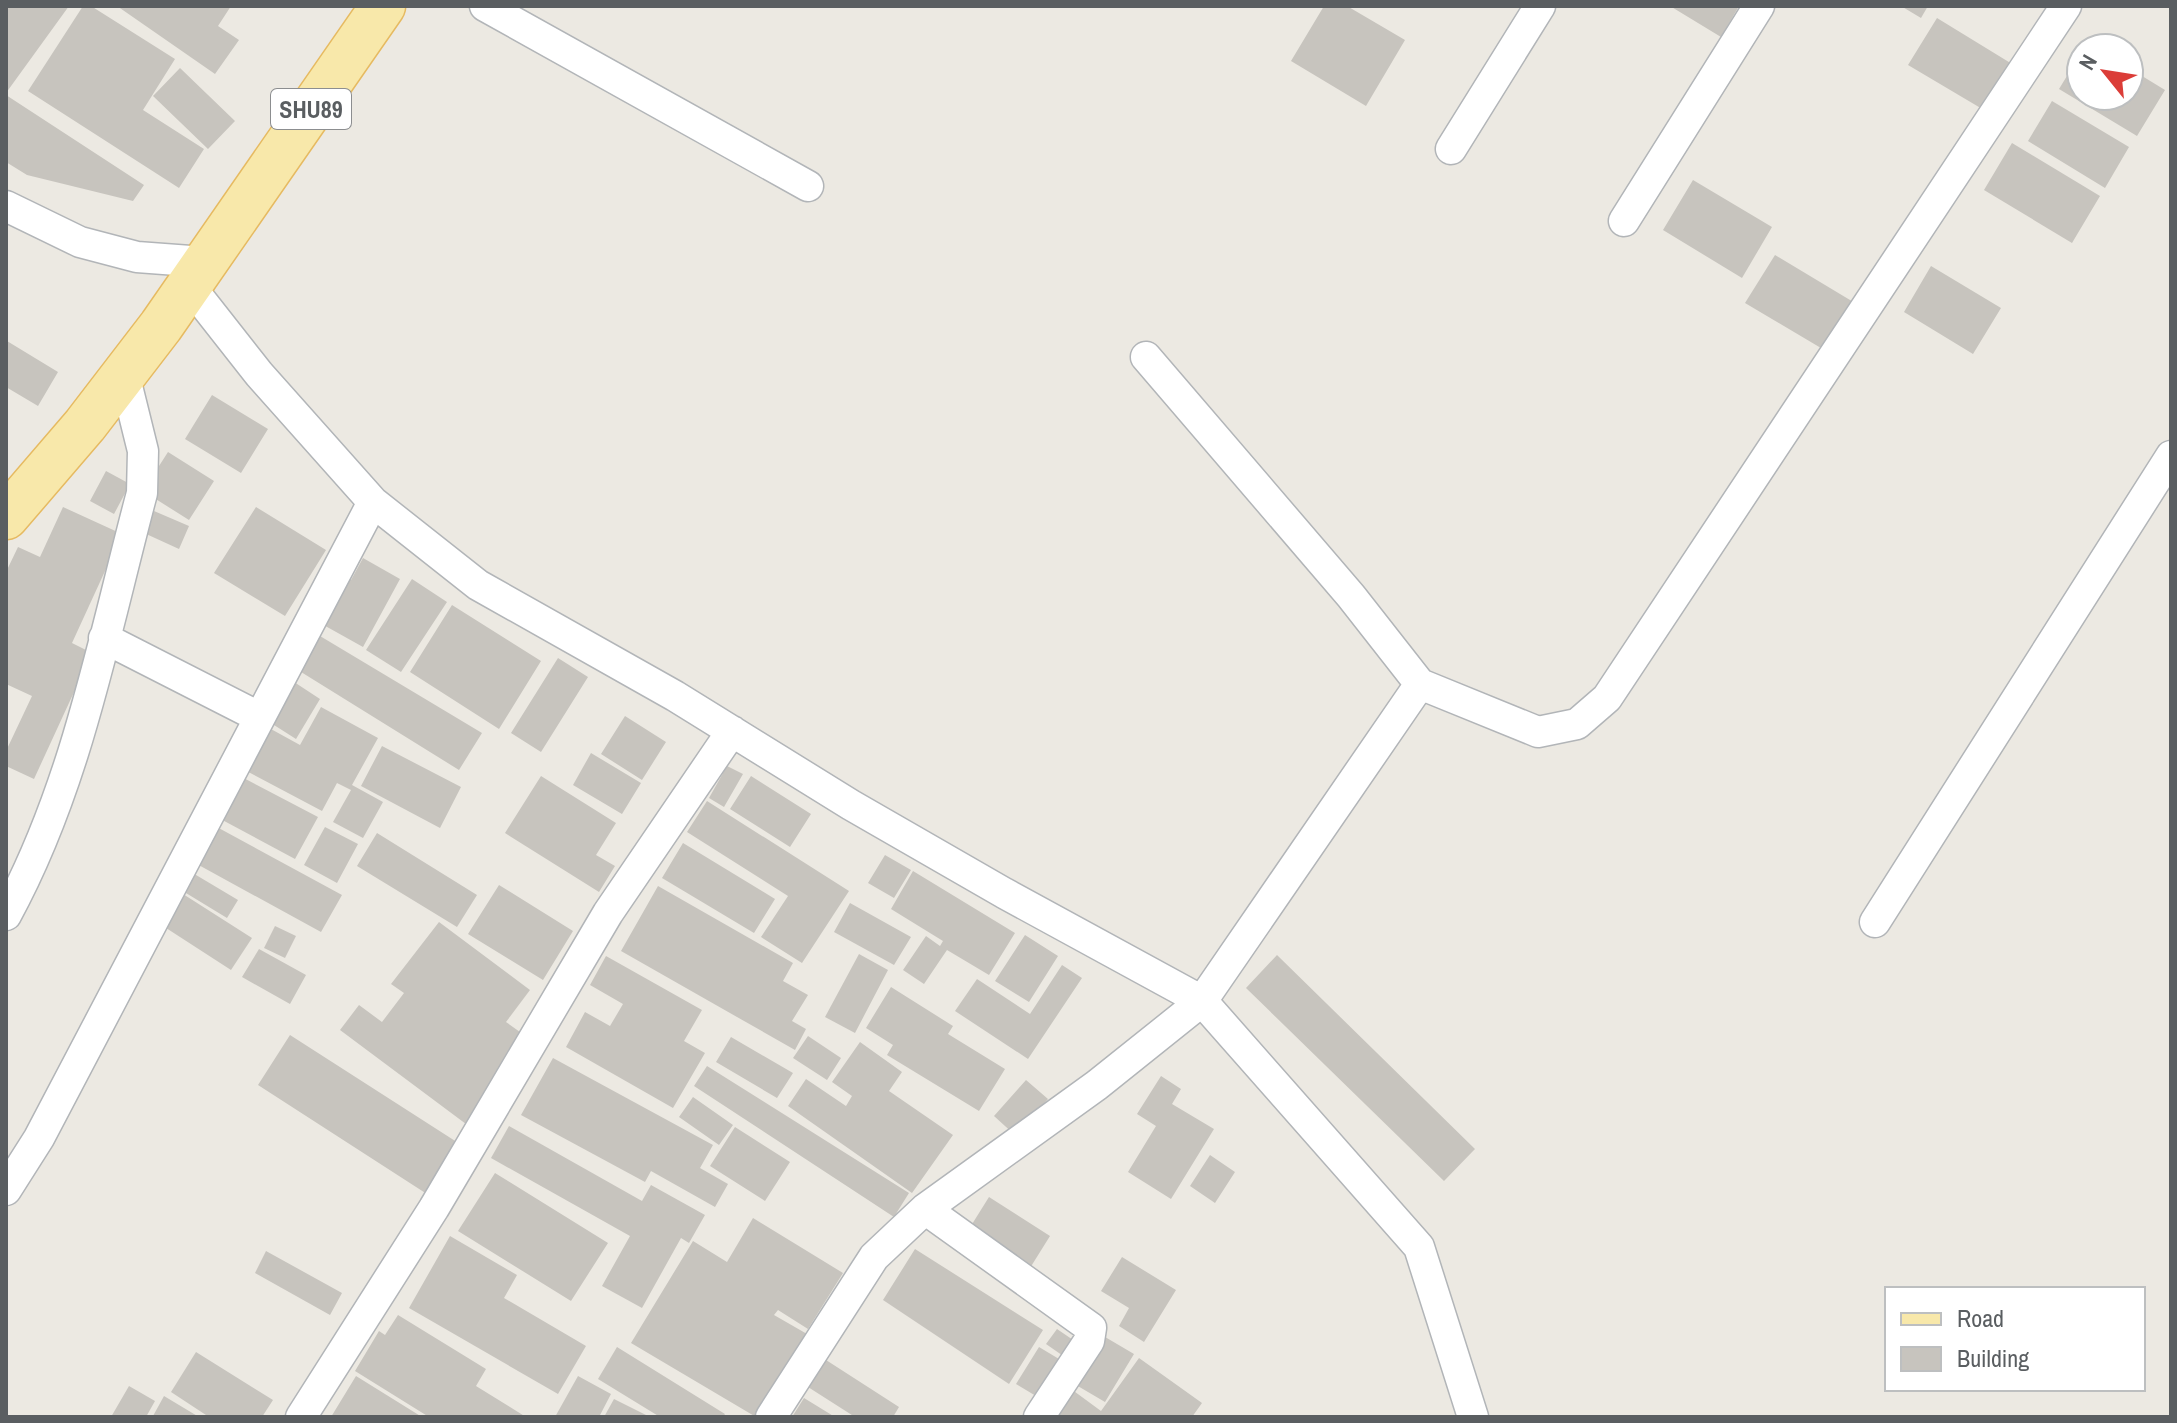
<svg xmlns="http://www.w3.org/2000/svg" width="2177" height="1423" font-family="'Archivo Narrow',sans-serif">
  <rect width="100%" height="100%" fill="#ece9e2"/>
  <!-- building -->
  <path fill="#c7c4be" d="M6 6H69L6 93Z
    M83 6H91L175 59 143 110 204 149 179 188 28 91Z
    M117 6H231L218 26 239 40 215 74Z
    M1324 6H1347L1405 40 1366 106 1291 61Z
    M1670 6H1739L1721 37Z
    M1901 6H1928L1921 18Z
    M1937 18 2017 67 1989 113 1908 65Z
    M2081 53V96H2129V68L2165 90 2137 136 2059 89Z
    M180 68 235 121 208 149 153 96Z
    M6 95 144 185 133 201 27 175 6 162Z
    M2052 101 2129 147 2105 188 2028 141Z
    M2012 143 2100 196 2072 243 1984 190Z
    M1693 180 1772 227 1742 278 1663 230Z
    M1775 255 1855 303 1826 351 1745 303Z
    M1931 266 2001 308 1973 354 1904 312Z
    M7 341 58 372 38 406 6 387Z
    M212 395 268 429 241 473 185 439Z
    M168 452 214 481 189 520 143 491Z
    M106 471 130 484 114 514 90 501Z
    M63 507 122 534 72 643 92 653 34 779 6 766V751L32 696 6 684V572L18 547 40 557Z
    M256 507 326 550 285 616 214 573Z
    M154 511 189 526 179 549 144 533Z
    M363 558 400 579 363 647 320 623 345 576 351 580Z
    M412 579 447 602 401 672 366 650Z
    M452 605 541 661 499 729 410 672Z
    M315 633 482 733 459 770 293 667Z
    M558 658 588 677 541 752 511 733Z
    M288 678 320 699 296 739 263 718Z
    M321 707 378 738 352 785 383 802 363 838 333 822 351 790 337 783 322 811 237 766 260 723 300 745Z
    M625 716 666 742 642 780 601 754Z
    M382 746 461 787 440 828 361 786Z
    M591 753 641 783 622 814 573 785Z
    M727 766 743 774 724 807 709 798Z
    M236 774 318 817 295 859 213 815Z
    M541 776 616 823 596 855 615 866 599 892 505 833Z
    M751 776 811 814 790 847 730 809Z
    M707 801 849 891 802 963 761 937 788 896 687 832Z
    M215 826 342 895 321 932 195 863Z
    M325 827 358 844 337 883 304 865Z
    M377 833 477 895 457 927 357 866Z
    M683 843 775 899 754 933 662 878Z
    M885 855 911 870 894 898 868 883Z
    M913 871 1015 933 989 975 947 950 924 984 903 970 926 936 940 946 943 941 891 909Z
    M191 872 238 900 227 918 181 890Z
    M499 885 573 931 543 980 468 934Z
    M658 886 793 963 783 981 808 995 792 1021 806 1029 795 1050 621 951Z
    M183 894 252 938 231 970 163 926Z
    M850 903 911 937 894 965 834 932Z
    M439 922 530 990 506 1022 527 1037 470 1127 340 1030 359 1005 382 1022 404 993 391 984Z
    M275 926 296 936 285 958 264 948Z
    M1025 935 1058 956 1029 1002 995 981Z
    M259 949 306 975 290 1004 242 977Z
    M859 954 888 970 855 1033 825 1017Z
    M1277 955 1475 1149 1444 1181 1246 988Z
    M606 956 702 1010 684 1041 705 1053 673 1108 566 1047 585 1012 610 1026 623 1004 590 985Z
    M1062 965 1082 978 1028 1059 955 1011 977 979 1030 1014Z
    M891 987 953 1026 948 1034 1005 1069 979 1111 887 1055 893 1045 866 1028Z
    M290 1035 463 1146 430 1196 258 1085Z
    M808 1036 841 1058 827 1080 793 1058Z
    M731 1037 793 1073 777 1098 716 1062Z
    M860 1042 902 1072 889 1091 953 1135 912 1193 788 1106 806 1079 846 1106 852 1096 832 1082Z
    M553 1058 713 1145 700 1168 728 1184 715 1207 651 1171 645 1182 521 1115Z
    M707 1066 909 1193 894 1217 694 1086Z
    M1161 1076 1181 1089 1172 1104 1214 1129 1171 1199 1128 1172 1156 1126 1137 1114Z
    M1026 1080 1048 1099 1016 1136 994 1116Z
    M693 1097 733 1125 719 1145 679 1117Z
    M509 1126 642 1201 651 1185 705 1215 689 1243 681 1238 642 1308 602 1286 630 1236 491 1158Z
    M735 1127 790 1162 765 1201 710 1166Z
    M1210 1155 1235 1172 1215 1203 1190 1186Z
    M495 1173 608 1243 571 1301 458 1231Z
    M989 1197 1050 1236 1030 1268 969 1229Z
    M753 1218 843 1273 808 1329 778 1310 774 1315 807 1334 756 1417 631 1343 693 1241 727 1262Z
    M450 1236 517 1275 504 1298 586 1346 558 1394 409 1308Z
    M915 1249 1043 1330 1009 1384 883 1300Z
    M266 1251 342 1293 330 1315 255 1273Z
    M1122 1257 1176 1290 1144 1342 1119 1326 1129 1308 1101 1291Z
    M398 1315 486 1369 476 1386 526 1417H429L355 1371 379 1331 385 1335Z
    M1057 1329 1079 1344 1069 1360 1046 1344Z
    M1100 1334 1134 1354 1105 1402 1071 1382Z
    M617 1347 725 1414 723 1417H660L598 1379Z
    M1039 1347 1064 1362 1041 1399 1016 1384Z
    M196 1352 273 1400 262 1417H209L171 1392Z
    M1139 1358 1202 1403 1192 1417H1044L1067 1386 1101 1411Z
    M826 1360 899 1407 893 1417H855L808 1387Z
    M356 1376 422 1417H331Z
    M578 1376 611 1394 599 1417H555Z
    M129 1386 155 1401 146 1417H111Z
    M164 1396 199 1417 153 1416Z
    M804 1398 835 1417H792Z
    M614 1399 650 1417H604Z"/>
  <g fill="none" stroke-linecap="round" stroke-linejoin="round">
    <!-- minor casing -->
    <g stroke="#b2b5b8" stroke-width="33">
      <path id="minor" d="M485 6 808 186
        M1451 149 1540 6
        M6 206 80 242 137 257 204 262
        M1624 221 1759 6
        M189 285 259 374 373 502 478 585 675 696 851 805 1004 893 1202 1001 1097 1085 925 1209 874 1257 771 1417
        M1146 357 1351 596 1420 684 1538 732 1577 724 1607 698 2066 6
        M104 638 259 717
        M1420 684 1202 1001 1419 1247 1473 1417
        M6 915C77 785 104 635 142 493L143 451 124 374
        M1875 922 2171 456
        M6 1190 39 1138 373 502
        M925 1209 1091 1328 1089 1341 1039 1417
        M301 1417 434 1208 608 913 732 731"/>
    </g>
    <!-- primary casing -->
    <g stroke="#e6ba61" stroke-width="47">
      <path id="primary" d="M6 517 85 425 161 326 383 6"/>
    </g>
    <!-- minor -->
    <use href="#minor" stroke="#fff" stroke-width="30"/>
    <!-- primary -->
    <use href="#primary" stroke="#f8e8aa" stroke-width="44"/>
  </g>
  <g text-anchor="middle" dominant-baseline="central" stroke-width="6" stroke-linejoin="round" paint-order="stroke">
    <!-- shield labels -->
    <rect fill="#fff" stroke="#8c8e90" stroke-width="2" x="271" y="89" width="80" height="40" rx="6"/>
    <g font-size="24" font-weight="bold" fill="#5a5e61">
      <text x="311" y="109">SHU89</text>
    </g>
  </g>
  <!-- border -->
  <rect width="2177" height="1423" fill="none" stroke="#5a5e61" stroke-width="16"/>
  <!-- legend -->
  <rect x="1885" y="1287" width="260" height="104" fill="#ffffff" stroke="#bdbfc0" stroke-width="2"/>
  <rect x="1901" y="1313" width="40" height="12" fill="#f8e8aa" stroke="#bdbfc0" stroke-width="2"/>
  <text x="1957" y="1327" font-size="24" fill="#5a5e61">Road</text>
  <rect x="1901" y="1347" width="40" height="24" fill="#c7c4be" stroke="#bdbfc0" stroke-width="2"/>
  <text x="1957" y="1367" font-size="24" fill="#5a5e61">Building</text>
  <!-- north arrow -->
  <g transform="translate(2105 72) rotate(300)"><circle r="38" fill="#ffffff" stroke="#bdbfc0" stroke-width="2"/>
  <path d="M0-6L14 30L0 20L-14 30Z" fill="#db3d38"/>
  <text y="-12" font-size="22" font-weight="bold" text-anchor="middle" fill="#5a5e61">N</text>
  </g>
</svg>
